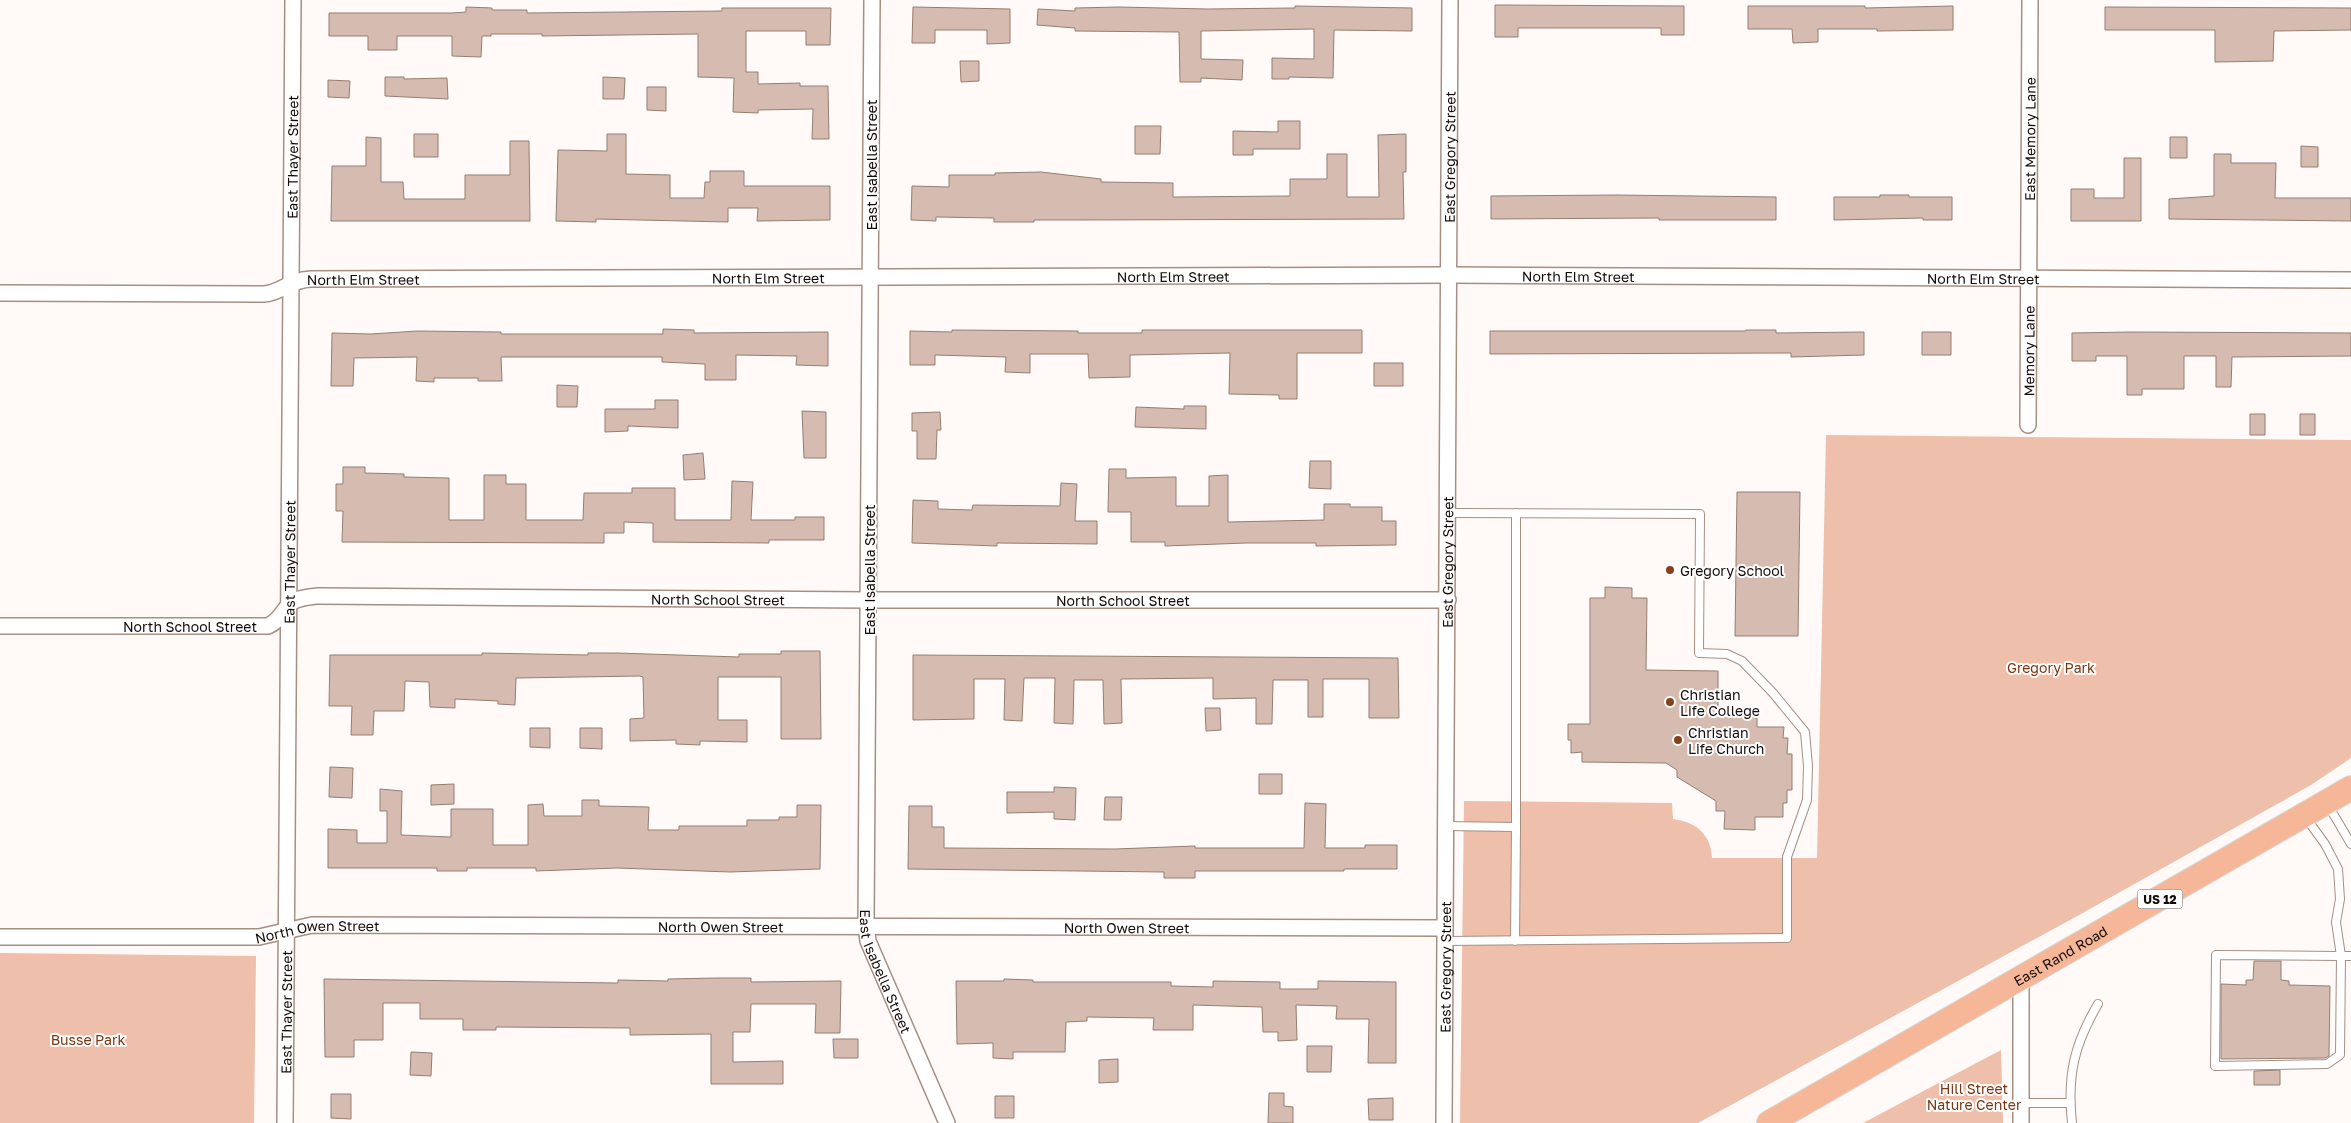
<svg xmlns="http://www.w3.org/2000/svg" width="2351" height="1123" font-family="'Golos Text',sans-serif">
  <rect width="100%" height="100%" fill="#fffaf7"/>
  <!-- green -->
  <path fill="#eebfaa" d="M1826 435 2351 440V758L2311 785 2079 915 1698 1123H1460L1464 801 1672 803 1673 819C1696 822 1711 834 1712 858H1817Z
    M0 953 256 956 254 1123H0Z
    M2001 1050 2003 1123H1863Z"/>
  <!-- building -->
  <path fill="#d6bcb0" stroke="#957d72" d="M1495 5 1684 6V35H1661V28H1518V37H1495Z
    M1295 6 1412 8V31L1334 30 1333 78 1289 77V79H1272V58L1314 59V29L1201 31V59L1243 60 1242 80 1201 78V82H1180L1179 32 1075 31V28L1037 25 1038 9 1075 11V8L1119 7 1207 9 1295 8Z
    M1748 6H1865V8L1953 6V30L1877 31V29H1818V42L1793 43 1792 29H1748Z
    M466 7 492 8V10H527V13L722 11V8H831L830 45H806V31H746V72H758V84L800 83V86H828L829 139H812L813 109 758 110V113L733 112 734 78 698 77V34L542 36V34H491V36H482L481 57 452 56V36H397V50H368V36H329V13H452L466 12Z
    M913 7 1010 9V43L987 44V30H935V43H912Z
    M2105 7 2351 8V30L2274 31 2273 61 2215 62V30H2105Z
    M960 61H979V81L961 82Z
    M385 77H404V79L447 78 448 99 385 96Z
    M603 77 625 78 624 99H603Z
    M328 80 350 81 349 98 328 97Z
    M647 87H666V111L647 110Z
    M1278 121H1300V149H1253V155H1233V131L1278 132Z
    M1135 126H1161L1160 154H1135Z
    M414 134H438V157H414Z
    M607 134H626V174L670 175V198H704L705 182H710V171H744V186H830V220L757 221 758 208H728V222L596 219V222L556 221 558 150 607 151Z
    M1406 134V172H1403L1404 219 1078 220H1034V222H994V218L936 217V221L911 220 912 186 949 187V175H995V173L1041 172 1101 179V182L1173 183V197L1290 196V179H1327V154H1347V197H1379L1378 135Z
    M366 137 381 138V182H403L404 199H465V175H510V141H529L530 221H331L332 166H366Z
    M2170 137H2187V158H2170Z
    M2301 146 2318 147V167H2301Z
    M2214 154H2231V163H2276L2275 198H2351V221L2169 219V199L2214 196Z
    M2124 158H2141V221H2071V189H2094V198H2124Z
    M1616 195 1776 197V220H1659V218L1491 219V196Z
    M1880 195H1909V197H1952V220H1923V218L1834 220V197H1880Z
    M663 329 694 330V333L828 332V366L796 365 797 356 736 355V380H705V364L662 362V357H501L502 381H478V378H434V382L416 381 417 357 354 358 353 386H331L332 333 371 334 417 331 501 332V334H663Z
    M952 330 1078 331V333H1142V330H1362V353H1297V399H1279V395L1229 394 1230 353 1130 355V377L1089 378 1088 354H1030V373L1005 372 1006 357 935 355V365H910V331L952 332Z
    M1746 330H1776V333L1864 332V355L1791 357V353L1490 354V331H1746Z
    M1922 332H1951V355H1922Z
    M2132 332 2351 333V356L2232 357 2231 387H2216V356H2184V389H2142V395H2127V356H2096V361H2072V333Z
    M1374 363H1403V386H1374Z
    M557 385 578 386 577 407H557Z
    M655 400H678V428L628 426V431L605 432V409H655Z
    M1184 406H1206V429L1135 427 1136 407 1184 409Z
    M802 411 826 412V458H804Z
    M940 412 941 430H937L936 459H917V431H912V413Z
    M2250 414H2265V435H2250Z
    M2300 414H2315V435H2300Z
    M703 453 705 479 684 480 683 455Z
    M1310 461H1331V489L1309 488Z
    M343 467H365V473L404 474V477L449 478V520H484V475H506V484H526V520H583L584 493H632V488H675V520H731L732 481 753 482 751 520H795V517H824V540H769V543L653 542V523L624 522V533H604V543L342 542 343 511H336V484H343Z
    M1109 469H1126V478L1176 477V506H1209V476L1228 475V522L1324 520V504H1350V507H1382V521H1396V545L1316 546V543H1246L1165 546V542H1131V512H1108Z
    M1061 483 1077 484 1075 521H1097V544L997 543V546L912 543 913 500 938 501V509L972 510 973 505 1060 506Z
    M1737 492H1800L1798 636H1735Z
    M1605 587 1632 588V598H1647L1646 670 1718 671V713L1757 714V727H1784L1783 738H1788L1787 754H1792V790H1787V803H1783V817H1755V830L1724 829 1725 811H1716V801L1677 777V770L1666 763 1582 762V752L1571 753V740H1568V724H1590V598H1605Z
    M781 651H820L821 739H781V677H718V720H747V742L700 741V745L676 744V740L630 741V719L644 718 643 677 640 676 516 678 515 705 498 704V701L455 699V708L430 707 429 682 405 681 404 711H374L373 735H351L352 706H329L330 655H482V653L588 655V653H617L739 657V654H781Z
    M913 655 1398 658 1399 718H1369V679H1323V717H1308V680H1273L1272 724H1256V698L1213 699V678L1121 679 1122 723 1104 724 1103 680H1074L1073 724 1054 723 1055 678H1024L1022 721 1004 720 1005 679H974V719L913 720Z
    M1205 708H1220L1221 730 1206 731Z
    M530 728H550V748L530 747Z
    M580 728H602V749L580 748Z
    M330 767 353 768 352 798 329 797Z
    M1259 774H1282V794H1259Z
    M454 784V804L431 805V785Z
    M1054 787 1076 788 1075 820 1054 819V812L1007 813V792H1054Z
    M380 789 402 791 401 835 451 837V809H493V845H528V805L543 804 544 816H582V800H599V806L649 807 648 830H679V826H747V820H779V817H797V805H821L820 869 730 872 617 868 536 871V868H467V871H437V868H328V829L357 830V843H387V811H380Z
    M1105 797H1122L1121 820H1104Z
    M1305 803 1326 804 1325 848H1365V845H1397V869H1344V871H1195V878H1164V872L908 869 909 806H932V827H944V848L1115 849 1195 846V848H1304Z
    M2254 961H2281V980L2289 981V985L2330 986 2329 1056 2325 1058 2221 1059V984L2246 985V980H2253Z
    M717 978H751V982L841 981 840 1033H815L816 1004H751L750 1032H733V1062L783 1061V1084H711V1034L630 1035V1028L496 1027V1030H463V1019H420V1003H383V1040H354V1057H325L324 979 618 983V980L668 981V979Z
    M1004 979 1033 980V982H1171V986L1213 987V981L1280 982V989H1318V981L1396 982V1063H1368L1369 1019H1336L1337 1006 1296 1005 1297 1040 1278 1041V1032H1263L1262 1007 1193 1005V1030H1153L1154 1018 1087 1017V1021L1066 1022 1065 1052H1013V1059L993 1058V1043L957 1044 956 981H1004Z
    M833 1039H858V1058H834Z
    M1307 1046H1332L1331 1072H1307Z
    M411 1052 432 1053 431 1076 410 1075Z
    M1118 1059V1082L1099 1083V1060Z
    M2280 1070V1085H2254V1071Z
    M1269 1093H1284V1106L1293 1107V1123H1268Z
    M331 1094H351V1119L331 1118Z
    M995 1096H1014V1118H995Z
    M1393 1098V1120H1369L1368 1099Z"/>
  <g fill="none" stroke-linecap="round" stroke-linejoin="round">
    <!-- lane casing -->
    <g stroke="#a78e83" stroke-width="10">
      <path id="lane" d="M2328 805 2351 844
        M2306 818 2325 844 2338 869 2340 899 2336 922 2341 956 2340 1055 2327 1064 2215 1066 2216 955 2341 956H2351
        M1445 826 1516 827V513
        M1445 941 1787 938V857L1807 800 1808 766 1805 732 1773 693 1742 661 1727 654 1699 653 1700 514 1448 513
        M1515 941 1516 827
        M2021 1103H2070
        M2072 1123C2067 1075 2074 1045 2098 1004"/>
    </g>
    <!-- street casing -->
    <g stroke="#a78e83" stroke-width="18">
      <g id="street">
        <path id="s1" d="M872 0 866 925 868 941 947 1123"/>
        <path id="s2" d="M0 293 264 294C281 293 289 280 311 279L1449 275 2351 280"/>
        <path id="s3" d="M2028 425 2030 0"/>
        <path id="s4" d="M0 626H268C279 621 281 614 288 606 294 598 308 597 318 596L869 600H1448"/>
        <path id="s5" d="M0 937H259L312 925 1445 928"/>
        <path d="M2021 980V1123"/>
        <path id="s6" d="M285 1123 293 0"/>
        <path id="s7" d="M1444 1123 1450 0"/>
      </g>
    </g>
    <!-- primary casing -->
    <g stroke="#d9d8d7" stroke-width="26">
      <g id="primary">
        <path id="s8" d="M1769 1123 2351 788"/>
      </g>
    </g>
    <!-- lane -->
    <use href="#lane" stroke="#fff" stroke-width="8"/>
    <!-- street -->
    <use href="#street" stroke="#fff" stroke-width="15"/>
    <!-- primary -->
    <use href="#primary" stroke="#f6b698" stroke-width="24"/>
  </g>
  <!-- markers -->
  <g fill="#86401c" stroke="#fff" stroke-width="2">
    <circle cx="1670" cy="570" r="5"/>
    <circle cx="1670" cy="702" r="5"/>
    <circle cx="1678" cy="740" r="5"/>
  </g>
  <g text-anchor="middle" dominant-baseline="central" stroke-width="4" stroke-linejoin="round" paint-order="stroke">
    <!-- shield labels -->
    <rect fill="#fff" stroke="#5a5452" stroke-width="1" x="2137.5" y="889.5" width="45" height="19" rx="4"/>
    <g font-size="12" font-weight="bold" fill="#140b08">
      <text x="2160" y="899">US 12</text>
    </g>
    <!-- street labels -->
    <g font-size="14" fill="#140b08" stroke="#fff">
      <text stroke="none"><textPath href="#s3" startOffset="286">East Memory Lane</textPath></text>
      <text stroke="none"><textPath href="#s6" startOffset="966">East Thayer Street</textPath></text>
      <text stroke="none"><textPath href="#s7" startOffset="966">East Gregory Street</textPath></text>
      <text transform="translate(871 165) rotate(-90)">East Isabella Street</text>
      <text stroke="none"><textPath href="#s2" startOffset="1581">North Elm Street</textPath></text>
      <text stroke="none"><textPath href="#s2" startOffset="1176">North Elm Street</textPath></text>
      <text stroke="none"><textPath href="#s2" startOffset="771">North Elm Street</textPath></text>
      <text stroke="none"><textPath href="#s2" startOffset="1986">North Elm Street</textPath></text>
      <text stroke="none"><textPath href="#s2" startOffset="366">North Elm Street</textPath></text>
      <text stroke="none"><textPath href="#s3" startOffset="74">Memory Lane</textPath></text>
      <text stroke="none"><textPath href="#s6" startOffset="561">East Thayer Street</textPath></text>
      <text stroke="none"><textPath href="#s7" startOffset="561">East Gregory Street</textPath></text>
      <text transform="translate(869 570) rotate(-90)">East Isabella Street</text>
      <text stroke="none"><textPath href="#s4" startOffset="729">North School Street</textPath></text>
      <text stroke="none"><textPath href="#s4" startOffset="1134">North School Street</textPath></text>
      <text stroke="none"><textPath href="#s4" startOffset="190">North School Street</textPath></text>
      <text stroke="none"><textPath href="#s5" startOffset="722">North Owen Street</textPath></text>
      <text stroke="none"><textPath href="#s5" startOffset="1128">North Owen Street</textPath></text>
      <text stroke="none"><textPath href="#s5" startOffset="318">North Owen Street</textPath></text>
      <text stroke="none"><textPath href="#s8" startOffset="336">East Rand Road</textPath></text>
      <text stroke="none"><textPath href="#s7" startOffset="156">East Gregory Street</textPath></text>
      <text stroke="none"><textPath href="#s1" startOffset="975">East Isabella Street</textPath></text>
      <text stroke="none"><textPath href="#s6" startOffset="111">East Thayer Street</textPath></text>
    </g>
    <!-- poi labels -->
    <g font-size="14" fill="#140b08" stroke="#fff" text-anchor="start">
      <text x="1680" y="570">Gregory School</text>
      <text x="1680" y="694">Christian<tspan x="1680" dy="16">Life College</tspan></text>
      <text x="1688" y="732">Christian<tspan x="1688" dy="16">Life Church</tspan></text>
    </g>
    <!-- park labels -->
    <g font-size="14" fill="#793612" stroke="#fff">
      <text x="2051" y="667">Gregory Park</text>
      <text x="88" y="1039">Busse Park</text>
      <text x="1974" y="1088">Hill Street<tspan x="1974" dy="16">Nature Center</tspan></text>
    </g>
  </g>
</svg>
